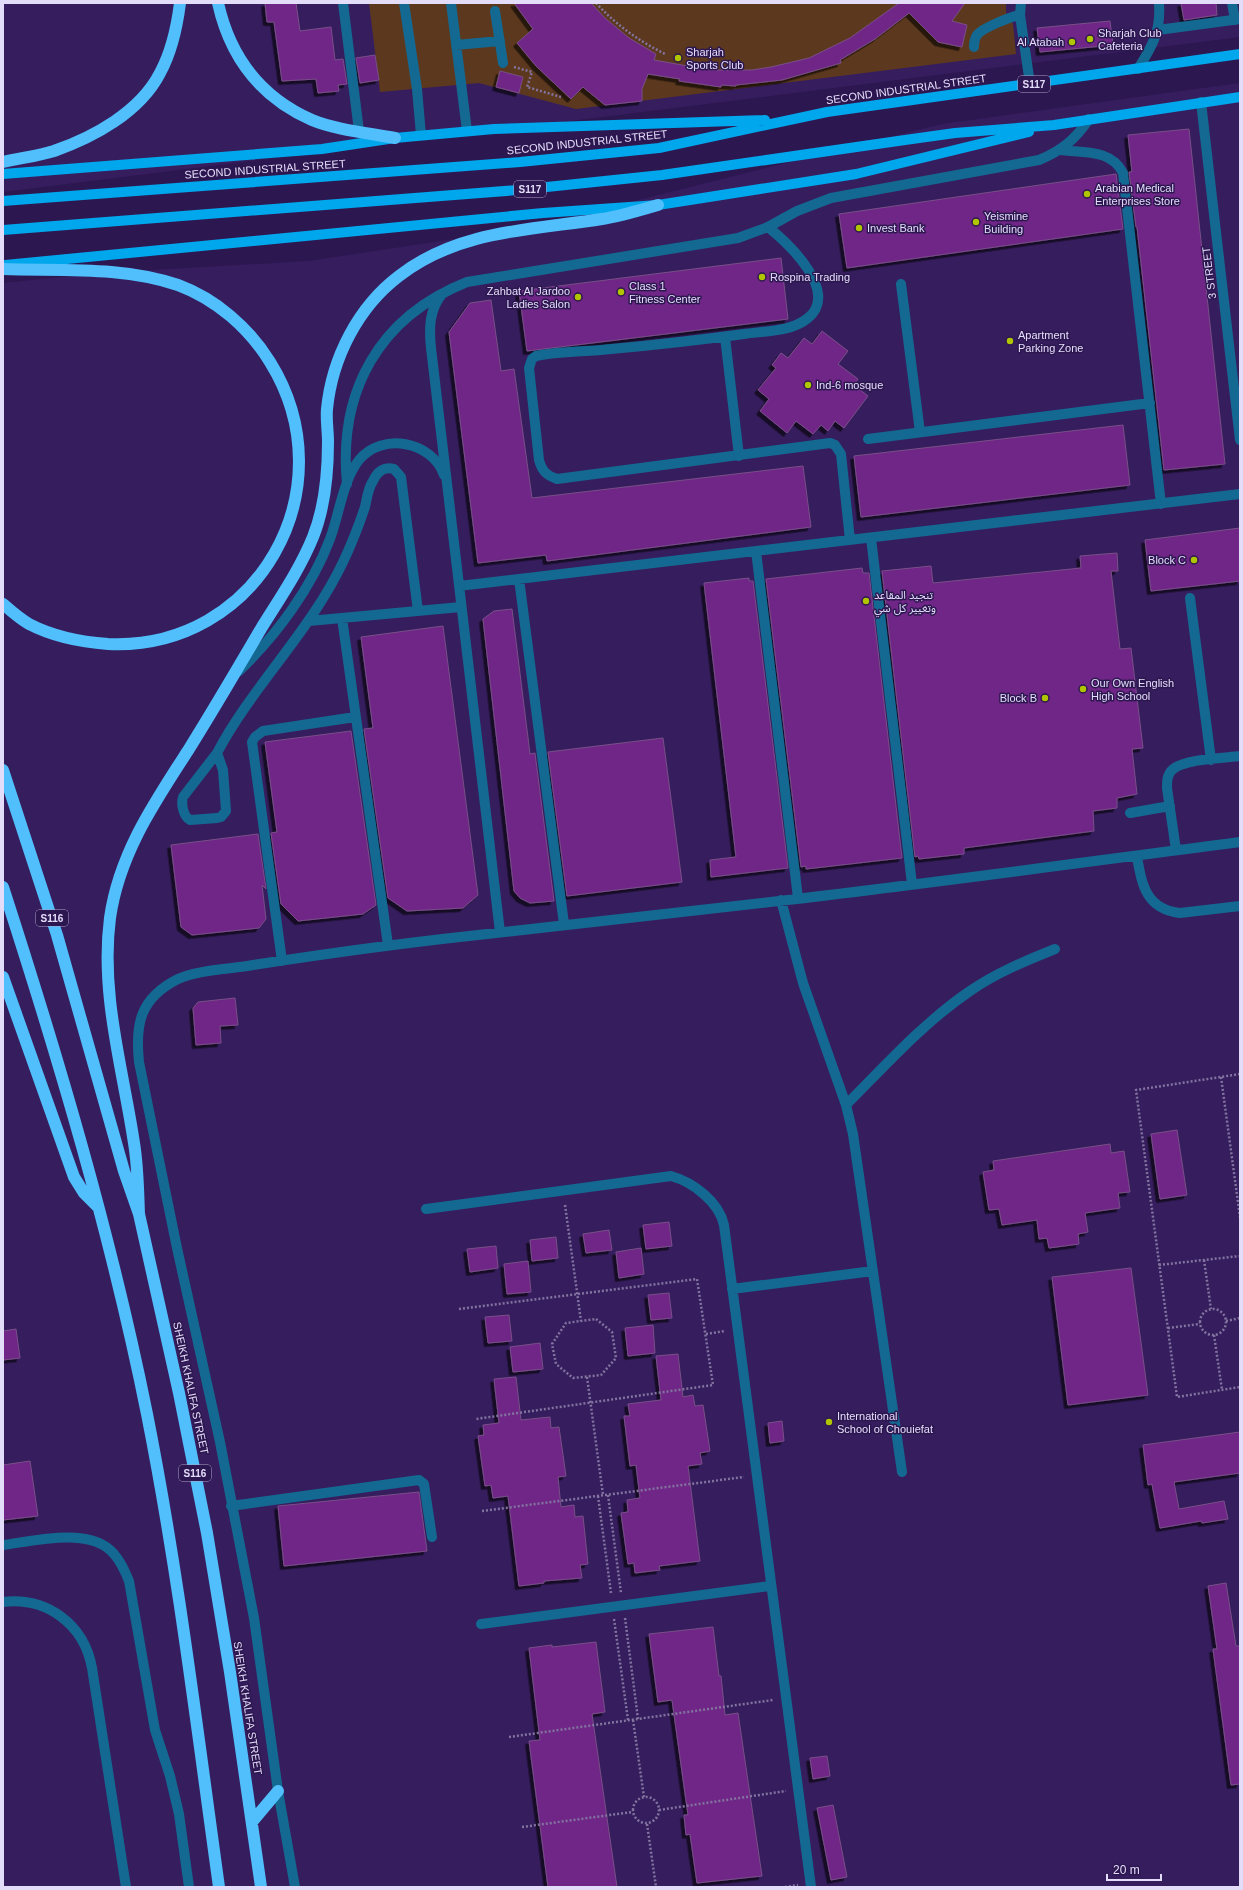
<svg xmlns="http://www.w3.org/2000/svg" width="1243" height="1890" font-family="Helvetica,'Noto Sans Arabic',sans-serif">
  <defs>
    <filter id="shadow"><feDropShadow dx="-3.5" dy="3.5" stdDeviation="0" flood-color="#0009"/></filter>
  </defs>
  <rect width="100%" height="100%" fill="#2d1750"/>
  <!-- built -->
  <path fill="#361e5e" d="M3 3H1240V37L3 192Z
    M1240 83V1887H3V283L102 273 309 261 527 228 942 124Z"/>
  <!-- green -->
  <path fill="#5c391e" d="M369 3H1006V12L1013 24 1016 54 576 109 479 83 380 92Z"/>
  <!-- building -->
  <path fill="#6f2587" stroke="#794f87" filter="url(#shadow)" d="M265 3H296L300 31 331 27 335 60 343 59 347 84 338 85 339 91 318 93 316 79 282 81 274 22H267Z
    M514 3H591L605 18 629 38 656 54 654 60 710 70H752L771 67 809 58 850 38 899 3H965L952 21 967 25 962 47 938 42 909 13 875 39 840 60 841 63 782 80 736 85V86L721 85V87L679 81 680 79 648 74 642 89V101L605 105 583 87 571 99 536 66 517 43 533 29Z
    M1181 3H1216L1217 15 1184 20Z
    M1110 21 1113 45 1040 52 1037 28Z
    M375 55 379 80 360 83 356 58Z
    M500 71 523 77 519 93 496 87Z
    M1189 129 1225 464 1164 470 1137 227H1136L1129 172H1132L1128 135Z
    M1116 174 1123 229 847 268 839 214Z
    M781 258 788 319 527 351 519 291Z
    M491 300 501 371 514 369 532 498 803 466 811 527 547 561 546 555 478 563 449 332 470 303Z
    M822 331 848 351 838 364 858 379 854 385 868 396 844 428 835 421 828 431 821 425 813 434 796 421 787 433 760 411 769 399 758 390 776 368 772 365 781 353 788 358 804 338 812 344Z
    M1123 425 1130 485 861 517 854 456Z
    M1240 528V581L1151 591 1145 540Z
    M1117 553 1118 571H1111L1120 649 1131 648 1143 748 1132 749 1137 794 1117 798V808L1093 811 1094 831 964 848V854L919 859 918 856 915 857 882 571 931 566 933 583 1081 568 1080 556Z
    M862 568 863 573H869L902 858 806 869V866L801 867 766 579Z
    M749 578V581H753L788 868 711 877 710 860 736 857 704 583Z
    M512 609 530 754 535 753 554 901 530 903 520 898 514 891 483 619 494 611Z
    M443 626 478 895 463 908 407 911 388 898 364 729 373 728 361 637Z
    M351 731 376 905 363 914 298 921 281 904 271 833 277 832 265 742Z
    M663 738 682 882 567 896 548 752Z
    M258 834 266 889 262 885 266 919 259 928 192 935 181 927 171 845Z
    M235 998 238 1025 220 1026 221 1043 196 1045 193 1008 198 1002Z
    M1177 1130 1187 1195 1160 1199 1151 1134Z
    M1110 1144 1111 1153 1124 1151 1130 1192 1118 1193 1120 1208 1085 1213 1088 1232 1078 1234 1079 1244 1049 1248 1047 1238 1039 1239 1037 1220 1002 1225 999 1209 989 1210 983 1172 994 1170 993 1161Z
    M669 1222 672 1246 646 1249 643 1225Z
    M609 1230 612 1250 586 1253 583 1234Z
    M556 1237 558 1258 532 1261 530 1240Z
    M496 1246 498 1268 470 1272 467 1249Z
    M641 1248 644 1274 619 1278 616 1252Z
    M528 1261 531 1292 507 1294 504 1264Z
    M1131 1268 1148 1395 1068 1405 1052 1277Z
    M669 1293 672 1318 651 1320 648 1295Z
    M509 1315 512 1341 488 1343 485 1317Z
    M653 1325 655 1353 628 1356 625 1328Z
    M16 1329 20 1358 3 1360V1331Z
    M540 1343 543 1369 513 1372 510 1347Z
    M678 1354 683 1397 693 1395 695 1406 703 1405 710 1451 700 1453 702 1464 688 1466 700 1561 659 1566 660 1570 635 1573 634 1563 628 1564 621 1513 628 1512 627 1500 640 1498 636 1465 630 1466 624 1416H630L628 1404 661 1400 656 1356Z
    M516 1377 521 1420 550 1417 551 1428 559 1427 566 1476 558 1477 561 1507 574 1505 575 1517 583 1516 588 1564 580 1565 582 1578 544 1581V1583L519 1586 508 1496 493 1498 491 1485 485 1486 478 1436 484 1435 483 1425 499 1423 494 1379Z
    M782 1421 784 1441 770 1443 768 1423Z
    M1240 1432V1473L1174 1482 1179 1509 1224 1501 1228 1519 1202 1523 1201 1521 1160 1528 1152 1484 1148 1485 1143 1445Z
    M30 1461 38 1516 3 1520V1465Z
    M419 1492 427 1551 284 1566 278 1506Z
    M1226 1583 1236 1646H1240V1784L1231 1785 1213 1649H1217L1208 1586Z
    M713 1627 719 1676H721L725 1715 738 1713 762 1876 697 1883 690 1834 686 1835 684 1815H688L672 1700 658 1702 649 1634Z
    M596 1642 605 1712 592 1714 617 1887H548L529 1741 540 1740 529 1648 552 1645V1647Z
    M827 1756 830 1776 813 1779 810 1758Z
    M833 1805 847 1877 831 1880 817 1808Z"/>
  <g fill="none" stroke-linecap="round" stroke-linejoin="round">
    <!-- path -->
    <path stroke="#82739f" stroke-width="2.5" stroke-dasharray="2 2" stroke-linecap="butt" d="M596 3C616 25 639 41 665 54
      M514 67 532 72 527 87 561 97
      M1240 1074 1136 1090 1177 1397 1240 1387
      M1221 1077 1240 1217
      M565 1205 581 1321
      M1204 1260 1211 1309
      M1159 1265 1240 1256
      M1200 1322a13 13 0 1 1 26 0a13 13 0 1 1-26 0Z
      M459 1309 697 1279 713 1385 476 1419
      M596 1319 612 1332 616 1358 601 1375 573 1378 556 1364 552 1344 566 1323Z
      M1226 1321 1240 1318
      M1168 1328 1200 1324
      M706 1334 725 1331
      M1214 1335 1222 1390
      M587 1377 603 1495
      M608 1495 621 1593
      M598 1496 611 1593
      M482 1511 744 1477
      M625 1618 638 1719
      M614 1619 628 1720
      M633 1720 644 1797
      M509 1737 773 1700
      M633 1810a13 13 0 1 1 26 0a13 13 0 1 1-26 0Z
      M659 1810 786 1791
      M647 1824 656 1887
      M522 1827 632 1812
      M785 1887 798 1885"/>
    <!-- minor -->
    <path stroke="#146992" stroke-width="10" d="M343 3 359 131
      M404 3 417 89 421 135
      M451 3 467 131
      M1021 3 1020 15 1030 84
      M1232 3 1235 20
      M495 11 503 63
      M1158 30 1240 19
      M456 45 500 41
      M974 47C974 43 975 38 977 35 982 28 1012 16 1020 15
      M1138 69C1153 45 1161 31 1159 3
      M1201 102 1240 440
      M1060 150C1084 153 1111 149 1123 173L1161 504
      M768 227C789 244 840 292 808 318 791 332 765 331 744 334 700 340 655 345 611 349 586 352 560 351 536 356L532 359 529 368 539 460C542 471 546 475 557 479L830 443 835 445 841 454 850 540
      M901 284 920 432
      M442 294C429 310 429 329 431 348L500 932
      M725 337 739 456
      M868 439 1150 403
      M347 484C338 391 379 317 467 282L738 238 768 227 797 211 831 198 1039 160C1061 151 1076 139 1089 119
      M871 538 912 884
      M756 551 798 898
      M519 579 564 924
      M459 586 1240 494
      M1190 598 1211 760
      M342 618 388 945
      M309 621 461 607
      M239 671C276 636 312 587 330 539 339 515 343 480 359 460 382 432 432 441 444 475
      M217 753C253 685 311 631 344 560 352 543 359 525 365 507 367 498 368 488 373 481 377 472 384 466 394 469L401 477 418 611
      M217 753 223 770 226 811 221 817 217 818 190 820C183 816 181 804 183 797Z
      M1130 813 1170 806
      M1176 850 1167 788C1167 781 1167 775 1172 770 1183 759 1224 758 1240 756
      M1137 857C1142 885 1146 909 1180 913L1240 906
      M781 900 803 983 846 1105 853 1134 902 1472
      M282 961 252 742 255 737 263 731 355 717
      M846 1105C885 1066 923 1023 970 991 996 973 1025 961 1055 949
      M426 1209 671 1176C693 1182 719 1202 724 1225L811 1887
      M732 1289 873 1271
      M231 1506 419 1480 424 1484 432 1537
      M3 1545C34 1541 91 1526 114 1554 121 1562 125 1571 129 1581L155 1730 170 1776 179 1814 189 1887
      M3 1602C47 1597 84 1624 92 1668L126 1887
      M481 1624 770 1586
      M295 1887 278 1791 254 1618 220 1442 177 1248 139 1062C135 1024 140 998 178 979 197 970 231 969 253 965 324 954 396 944 469 936 572 924 675 912 779 901 933 883 1086 862 1240 842"/>
    <!-- major -->
    <path stroke="#00a7ec" stroke-width="10" d="M3 174 322 149 395 138 494 129 765 120
      M3 201 520 162 659 148 827 112 1240 54
      M3 230 518 190 662 175 905 140 955 133 1054 125 1240 97
      M5 265 543 213 658 205 856 174 1029 132"/>
    <!-- highway -->
    <path stroke="#50bffc" stroke-width="12" d="M218 3C230 57 260 97 312 120 336 130 369 133 395 138
      M3 162C20 158 38 156 54 151 94 137 140 112 160 73 172 51 177 27 180 3
      M3 269C60 271 123 266 178 285 216 299 249 328 270 362 349 489 257 651 108 644 80 642 54 637 29 624 20 619 11 611 3 604
      M3 770 57 935 124 1171 139 1214 179 1393 207 1533 230 1672 261 1887
      M3 887C59 1060 111 1235 147 1414 178 1570 197 1729 219 1887
      M3 977 74 1177 84 1193 97 1206
      M139 1214C138 1190 138 1167 134 1143 123 1069 100 994 110 918 119 854 154 803 189 749 214 709 238 668 262 627 280 598 300 569 313 537 325 507 328 474 328 442 328 431 326 420 327 409 332 358 358 307 399 276 458 230 531 230 602 219 621 216 640 210 658 205
      M252 1822 278 1791"/>
  </g>
  <!-- markers -->
  <g fill="#b1c500" stroke="#2d1750" stroke-width="1.5">
    <circle cx="1090" cy="39" r="4"/>
    <circle cx="1072" cy="42" r="4"/>
    <circle cx="678" cy="58" r="4"/>
    <circle cx="1087" cy="194" r="4"/>
    <circle cx="976" cy="222" r="4"/>
    <circle cx="859" cy="228" r="4"/>
    <circle cx="762" cy="277" r="4"/>
    <circle cx="621" cy="292" r="4"/>
    <circle cx="578" cy="297" r="4"/>
    <circle cx="1010" cy="341" r="4"/>
    <circle cx="808" cy="385" r="4"/>
    <circle cx="1194" cy="560" r="4"/>
    <circle cx="866" cy="601" r="4"/>
    <circle cx="1083" cy="689" r="4"/>
    <circle cx="1045" cy="698" r="4"/>
    <circle cx="829" cy="1422" r="4"/>
  </g>
  <g text-anchor="middle" dominant-baseline="central" stroke-width="3" stroke-linejoin="round" paint-order="stroke">
    <!-- shield labels -->
    <g fill="#2d1750" stroke="#ada2c7" stroke-width="1">
      <rect x="1018" y="76" width="32" height="16" rx="3"/>
      <rect x="514" y="181" width="32" height="16" rx="3"/>
      <rect x="36" y="910" width="32" height="16" rx="3"/>
      <rect x="179" y="1465" width="32" height="16" rx="3"/>
    </g>
    <g font-size="10" font-weight="bold" fill="#e4ddfa">
      <text x="1034" y="84">S117</text>
      <text x="530" y="189">S117</text>
      <text x="52" y="918">S116</text>
      <text x="195" y="1473">S116</text>
    </g>
    <!-- poi labels -->
    <g font-size="11" fill="#e4ddfa" stroke="#2d1750" text-anchor="start">
      <text x="1098" y="33">Sharjah Club<tspan x="1098" dy="13">Cafeteria</tspan></text>
      <text x="1064" y="42" text-anchor="end">Al Atabah</text>
      <text x="686" y="52">Sharjah<tspan x="686" dy="13">Sports Club</tspan></text>
      <text x="1095" y="188">Arabian Medical<tspan x="1095" dy="13">Enterprises Store</tspan></text>
      <text x="984" y="216">Yeismine<tspan x="984" dy="13">Building</tspan></text>
      <text x="867" y="228">Invest Bank</text>
      <text x="770" y="277">Rospina Trading</text>
      <text x="629" y="286">Class 1<tspan x="629" dy="13">Fitness Center</tspan></text>
      <text x="570" y="291" text-anchor="end">Zahbat Al Jardoo<tspan x="570" dy="13">Ladies Salon</tspan></text>
      <text x="1018" y="335">Apartment<tspan x="1018" dy="13">Parking Zone</tspan></text>
      <text x="816" y="385">Ind-6 mosque</text>
      <text x="1186" y="560" text-anchor="end">Block C</text>
      <text x="874" y="595">تنجيد المقاعد<tspan x="874" dy="13">وتغيير كل شي</tspan></text>
      <text x="1091" y="683">Our Own English<tspan x="1091" dy="13">High School</tspan></text>
      <text x="1037" y="698" text-anchor="end">Block B</text>
      <text x="837" y="1416">International<tspan x="837" dy="13">School of Chouiefat</tspan></text>
    </g>
    <!-- street labels -->
    <g font-size="11" fill="#e4ddfa" stroke="#2d1750">
      <text transform="translate(906 89) rotate(-8)">SECOND INDUSTRIAL STREET</text>
      <text transform="translate(587 142) rotate(-6)">SECOND INDUSTRIAL STREET</text>
      <text transform="translate(265 169) rotate(-4)">SECOND INDUSTRIAL STREET</text>
      <text transform="translate(1209 273) rotate(-97)">3 STREET</text>
      <text transform="translate(191 1388) rotate(78)">SHEIKH KHALIFA STREET</text>
      <text transform="translate(248 1708) rotate(81)">SHEIKH KHALIFA STREET</text>
    </g>
  </g>
  <!-- border -->
  <rect width="1243" height="1890" fill="none" stroke="#e4ddfa" stroke-width="8"/>
  <!-- scale -->
  <path d="M1107 1874v6h54v-6" fill="none" stroke="#e4ddfa" stroke-width="2"/>
  <text x="1113" y="1874" font-size="12" fill="#e4ddfa" stroke="#2d1750" stroke-width="3" paint-order="stroke">20 m</text>
</svg>
